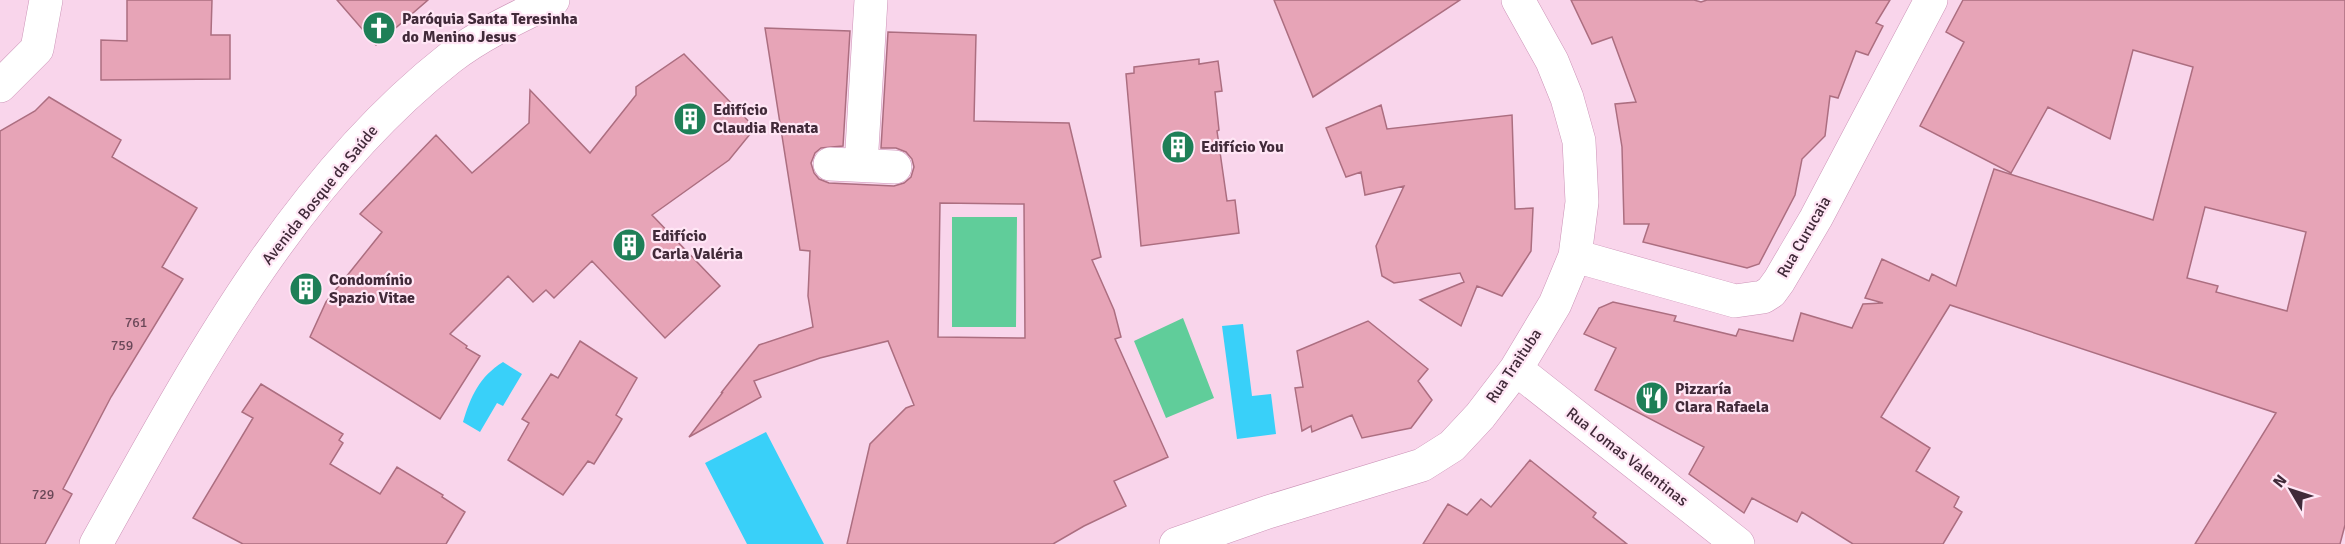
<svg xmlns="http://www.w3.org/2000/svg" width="2345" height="544" font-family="Signika,sans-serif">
  <rect width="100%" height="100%" fill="#f9d5eb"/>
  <!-- green -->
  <path fill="#60cd9a" d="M952 217H1017L1016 327H952Z
    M1183 318 1214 398 1166 418 1134 341Z"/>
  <!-- water -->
  <path fill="#39d0f9" d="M1243 324 1252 396 1271 394 1276 434 1237 439 1222 326Z
    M503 362 522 374 503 406 497 403 480 432 463 422C471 396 479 377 503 362Z
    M766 432 824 544H747L705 463Z"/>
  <!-- building -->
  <path fill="#e7a4b7" stroke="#ac6e80" stroke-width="1.5" fill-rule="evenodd" d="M127 0H212L211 35H230V79L101 80V40L127 41Z
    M337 0H428L376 45Z
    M1274 0H1460L1313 97Z
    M1571 0H1694L1701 2 1707 0H1890L1876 23 1883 26 1868 55 1856 51 1838 98 1830 96 1825 136 1802 159 1795 195 1759 264 1747 268 1643 242 1649 224H1624L1622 147 1615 104 1636 102 1612 37 1592 44Z
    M1963 0H2345V525L2340 544H2195L2276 413 1950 305 1881 417 1930 448 1916 471 1959 497 1954 507 1962 512 1943 544H1853L1802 512 1797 522 1752 498 1744 513 1689 474 1704 447 1595 390 1616 348 1584 334 1599 308 1613 302 1676 316 1674 321 1736 336 1739 329 1793 341 1801 313 1852 328 1863 304 1883 303 1865 298 1882 259 1929 281 1932 274 1956 286 1994 169 2153 220 2193 67 2133 50 2110 139 2048 107 2011 173 1920 126 1964 42 1946 32ZM2205 207 2306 232 2287 311 2216 292 2218 286 2187 278Z
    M765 28 850 31 843 146 821 148 815 153 811 163 814 173 819 179 829 183 894 186 904 183 911 177 914 167 912 159 906 152 896 148H881L888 32 976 35 974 121 1069 123 1101 257 1092 260 1114 310 1121 337 1115 339 1168 457 1114 481 1126 506 1084 526 1053 544H847L870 444 906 408 914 405 888 341 820 358 754 381 761 397 689 437 723 392 721 393 759 345 813 327 808 296 810 251 800 250ZM940 203 1024 204 1025 338 938 337Z
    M684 54 755 128 729 160 652 215 720 286 665 338 592 261 554 298 546 290 533 302 508 276 450 334 467 346 466 348 480 356 440 419 310 337 326 302 382 232 360 214 436 135 472 173 529 123 530 90 590 153 636 95V87Z
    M1199 59V64L1218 61 1222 91 1215 92 1219 130 1217 131 1227 201 1235 200 1239 233 1141 246 1126 74 1134 73V67Z
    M49 97 121 140 112 157 197 208 162 267 183 279 111 397 63 489 72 494 45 544H0V131L35 111Z
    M1381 105 1387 129 1512 115 1515 209 1533 208 1531 251 1502 296 1477 286 1461 326 1420 300 1464 282 1460 273 1394 283 1382 276 1376 246 1404 186 1365 195 1361 172 1346 177 1326 128Z
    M1368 321 1428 369 1418 381 1432 400 1411 428 1362 438 1352 415 1312 432 1311 426 1302 431 1295 388 1303 387 1297 351Z
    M580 341 637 378 616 415 622 419 616 429 594 464 588 461 563 495 508 460 529 423 522 419 551 374 558 378Z
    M261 384 343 434 339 440 343 443 330 464 380 494 397 467 443 495 442 497 465 512 446 544H243L193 518 253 418 242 412Z
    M1530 460 1596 513 1593 517 1627 544H1423L1448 504 1467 515 1481 499 1491 507Z"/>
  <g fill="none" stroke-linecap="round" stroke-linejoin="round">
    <!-- minor casing -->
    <g stroke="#cc93b7" stroke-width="34">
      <path id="minor" d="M0 86 37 49 46 0
        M830 164 895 167
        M861 165 871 0
        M1575 256 1735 301 1763 297 1771 292 1779 281 1816 218 1931 0
        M1516 369 1738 544
        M96 544C192 372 292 182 450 58 479 35 520 16 553 0
        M1176 544 1268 512 1422 465 1452 446 1480 416 1516 369 1555 304 1575 256 1582 202 1579 141 1567 98 1552 61 1518 0"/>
    </g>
    <!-- minor -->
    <use href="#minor" stroke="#fff" stroke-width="33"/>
  </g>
  <!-- icons -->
  <defs>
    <g id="church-disc" transform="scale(1.725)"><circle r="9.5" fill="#1e7f57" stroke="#ffe6f5"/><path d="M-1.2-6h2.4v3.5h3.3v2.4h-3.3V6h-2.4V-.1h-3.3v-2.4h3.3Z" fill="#fff"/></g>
    <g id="building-disc" transform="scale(1.725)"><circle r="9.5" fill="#1e7f57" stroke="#ffe6f5"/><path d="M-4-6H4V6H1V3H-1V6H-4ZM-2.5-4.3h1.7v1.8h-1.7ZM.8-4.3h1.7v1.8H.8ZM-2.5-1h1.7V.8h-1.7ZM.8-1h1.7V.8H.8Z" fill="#fff"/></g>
    <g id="restaurant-disc" transform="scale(1.725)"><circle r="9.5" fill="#1e7f57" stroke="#ffe6f5"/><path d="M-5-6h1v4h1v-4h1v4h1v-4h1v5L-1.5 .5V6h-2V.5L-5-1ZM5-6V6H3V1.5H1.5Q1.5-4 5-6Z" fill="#fff"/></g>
  </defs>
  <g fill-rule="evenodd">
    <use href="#church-disc" x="379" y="28"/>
    <use href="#building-disc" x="690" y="119"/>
    <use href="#building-disc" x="1178" y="147"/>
    <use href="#building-disc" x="629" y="245"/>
    <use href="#building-disc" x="306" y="289"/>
    <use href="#restaurant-disc" x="1652" y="398"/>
  </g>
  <g text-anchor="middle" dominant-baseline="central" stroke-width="4.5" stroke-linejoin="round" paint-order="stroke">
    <!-- number labels -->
    <g font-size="14" fill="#6a4858">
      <text x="136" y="322">761</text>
      <text x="122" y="345">759</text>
      <text x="43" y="494">729</text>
    </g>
    <!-- poi labels -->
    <g font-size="16" font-weight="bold" fill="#412a39" stroke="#ffe6f5" text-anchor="start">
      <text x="402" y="19">Paróquia Santa Teresinha<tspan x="402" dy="18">do Menino Jesus</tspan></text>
      <text x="713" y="110">Edifício<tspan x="713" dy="18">Claudia Renata</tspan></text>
      <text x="1201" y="147">Edifício You</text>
      <text x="652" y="236">Edifício<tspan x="652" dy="18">Carla Valéria</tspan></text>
      <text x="329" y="280">Condomínio<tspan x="329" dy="18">Spazio Vitae</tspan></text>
      <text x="1675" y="389">Pizzaría<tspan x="1675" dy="18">Clara Rafaela</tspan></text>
    </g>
    <!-- street labels -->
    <g font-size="16" fill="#412a39" stroke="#ffe6f5">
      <text transform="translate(320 195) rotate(-51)">Avenida Bosque da Saúde</text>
      <text transform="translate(1804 237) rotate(-60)">Rua Curucaia</text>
      <text transform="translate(1514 366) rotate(-56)">Rua Traituba</text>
      <text transform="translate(1627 457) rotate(38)">Rua Lomas Valentinas</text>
    </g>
  </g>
  <!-- north arrow -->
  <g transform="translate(2291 490) rotate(309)" stroke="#ffe6f5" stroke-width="4.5" paint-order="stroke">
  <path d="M0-4.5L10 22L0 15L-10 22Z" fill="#412a39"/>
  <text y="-9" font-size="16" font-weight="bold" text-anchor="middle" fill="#412a39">N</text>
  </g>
</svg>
